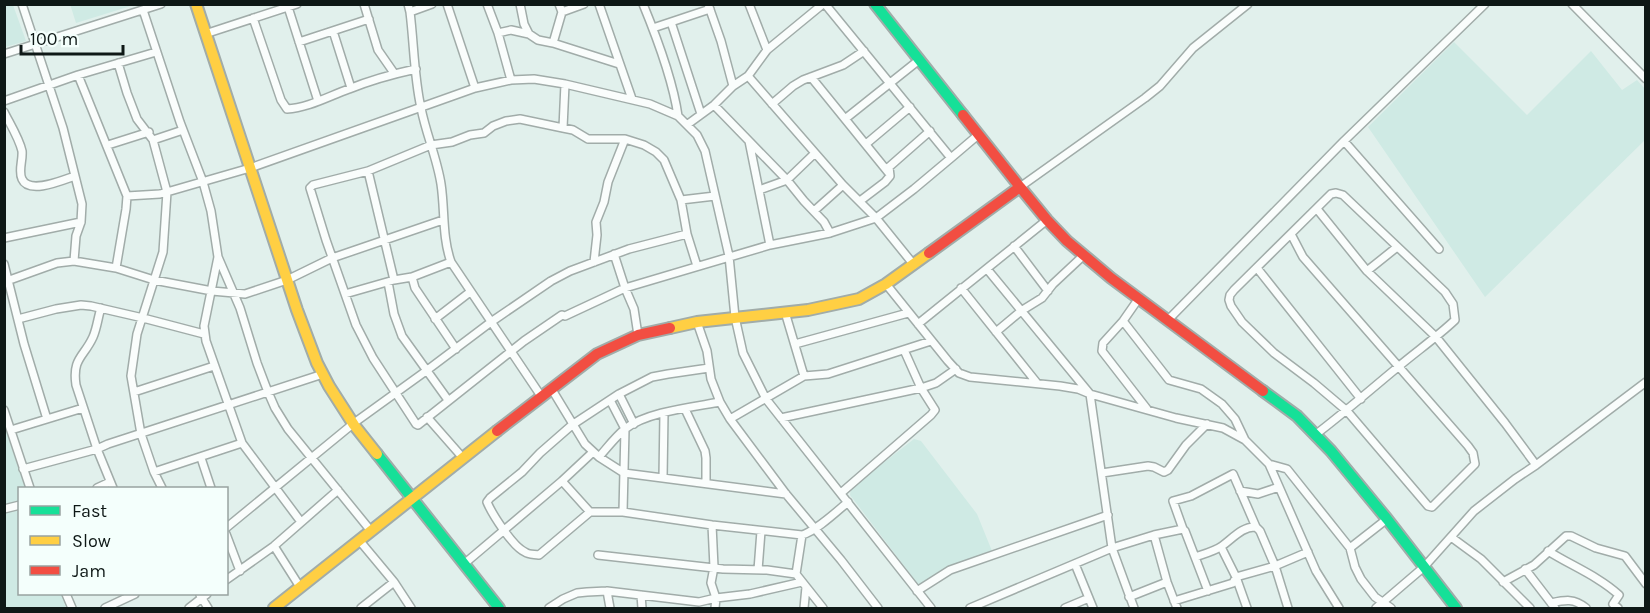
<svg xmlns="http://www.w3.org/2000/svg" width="1650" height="613" font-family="Karla,sans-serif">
  <rect width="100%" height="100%" fill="#e1f0ec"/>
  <!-- built -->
  <path fill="#cfeae4" d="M5 4 13 5 26 41 5 47Z
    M70 4H134V5L76 23Z
    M1454 42 1527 115 1591 51 1622 90 1637 80 1645 89V140L1485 297 1368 127Z
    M4 425 25 488H20L19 503 4 507Z
    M914 439 921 441 977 514 992 551 949 567 927 583 918 584 850 495 851 488Z
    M19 506 20 594H61L66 608H5L4 511Z"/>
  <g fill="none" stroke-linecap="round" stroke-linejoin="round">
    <!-- street casing -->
    <g stroke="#a1aca9" stroke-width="10">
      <path id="street" d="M22 4 63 128 82 204 81 222 76 236 74 261
        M364 4 378 50 394 73
        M408 4 410 12C414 44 414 77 421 108 426 134 437 158 441 184 445 210 442 237 451 262L541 396
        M447 4 475 88
        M487 4 498 33 511 80
        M520 4 524 24 529 34
        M599 4 632 99
        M643 4C657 38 673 80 678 116
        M708 4 721 41 733 86
        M749 4 767 50
        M1572 4 1646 79
        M288 7 318 101
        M143 10 180 122 203 182 211 211 218 257 240 308 257 363 268 392 275 408 288 429 371 531
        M410 12 432 4
        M562 12 584 4
        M253 18 281 100 287 109C308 108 329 96 349 89 371 80 393 74 416 69
        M671 22 701 114
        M653 28 710 9
        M333 31 351 88
        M498 33 511 30 529 34 538 40 553 43 619 64
        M205 34 297 4
        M299 42 369 19
        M553 43 562 12 559 4
        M4 54 161 4
        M118 63 127 93 137 119 153 140 167 192 163 252 137 334 131 376 141 434 154 472 162 488
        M78 75 127 196 126 209 116 268
        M748 76 843 185 876 218 914 265
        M811 77 888 172
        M4 101 78 75 156 52
        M772 104 793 86 803 80 843 65 864 51
        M714 105 749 141 770 245
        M4 112C10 124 19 138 22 151 23 160 18 171 22 179 29 195 63 180 75 176
        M845 119 919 60
        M688 124 714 105 733 86 748 76 767 50 823 4
        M563 128 565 84
        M153 140 183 130
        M749 141 787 180 804 201 824 222 830 233
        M1344 141 1439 249
        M866 144 910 107
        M108 145 149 132
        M951 158 978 135
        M368 171 394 280
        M1020 187 1145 98 1160 86 1193 48 1248 4
        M759 190 787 180 815 153
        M127 196 160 194 250 168 475 88 511 80 534 79 565 84 650 104 678 116 697 135 705 151 729 256 735 317 743 353 766 399 931 608
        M681 200 715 196
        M860 201 885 182 890 176 889 167 930 131
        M1317 209 1367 271 1436 337 1505 423 1536 465
        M814 211 843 185
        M1291 234 1303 257 1468 446 1473 453 1475 464 1432 507 1428 506 1347 411 1314 383 1274 353 1242 322 1231 306 1229 300 1230 295 1234 290 1331 194 1336 193 1343 195 1445 292 1453 304 1455 320C1437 337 1417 351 1398 367 1370 390 1344 413 1315 435
        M4 238 81 222
        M1014 246 1048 291
        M614 254 625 288 634 309 638 335
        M218 257 204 326 206 341 242 443 301 522
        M594 262 597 235 596 222 604 202 608 182 625 139
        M4 264 24 344 47 419
        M697 266 687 234 681 200 664 160 656 152 644 145 625 139H588L573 130 563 128 520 119 506 121 493 126 484 133 470 135 452 142 431 145 368 171 313 185 310 188 326 240 356 325 373 358 416 424 418 425 524 341 562 315 565 316 625 288 770 245 830 233 876 218 914 189 951 158 825 4
        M1257 268 1361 399
        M987 269 1090 394 1112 548 1134 608
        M1367 271 1397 247
        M412 277 415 288 456 349
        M4 282 57 263 74 261 116 268 154 280 212 291 245 294 287 280 332 258 443 220
        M388 282 394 314 402 336 448 400
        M886 284 948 361 959 373 970 377 1060 386 1078 389 1090 394 1176 418 1223 428 1245 440 1269 464 1316 571 1339 608
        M961 288 1037 383
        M345 294 394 280 412 277 451 262
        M1139 298 1123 321 1103 343 1102 351 1147 409
        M101 308C98 317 97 328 93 337 84 357 72 358 76 385L97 449 113 488
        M785 312 804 376
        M18 319 56 309 81 305 91 306 143 318 204 334
        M435 319 470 292
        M1168 320 1344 141 1485 4
        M1123 321 1169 380 1201 389 1222 404 1235 419 1245 440
        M697 322 707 351 711 379 720 402 730 419 786 494 841 560 878 608
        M918 324 1047 220
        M996 332 1021 311 1042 298 1053 284 1084 255
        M795 344 908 313
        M709 368 668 374 652 377 619 394 572 425 540 453 522 472 490 498 487 502C492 514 513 547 525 552 529 555 534 554 539 555L590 512H623L712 525 802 535C816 531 836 512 848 502
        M551 388 585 444 599 457 624 473 786 494
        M134 392 214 366
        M619 394 634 424
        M610 400 625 429 623 512
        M685 409 705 451 706 458V483
        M4 410 30 488
        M427 417 463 458
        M781 418 921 388 936 383 956 369
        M730 419 804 376 828 374 931 341
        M11 430 83 408
        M599 457C607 448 615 437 625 429 646 412 693 407 720 402
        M201 458 211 488
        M1269 464 1287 469 1350 548 1355 567 1361 579 1375 597 1391 608
        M23 469 97 449 108 444 323 374
        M154 472 242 443
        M1102 473 1148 466 1154 467 1164 472 1168 470 1186 445 1207 424
        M663 478 664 413
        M562 481 593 452
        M97 488 110 482
        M1240 491 1258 494 1279 487
        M841 493 931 415 935 410 921 388 904 350
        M4 509 20 505
        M712 525 714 567 711 583 716 598 715 608
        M226 528 354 423 426 371 491 322 551 281 570 271 629 249 687 234
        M1183 529 1173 501 1191 496 1233 474 1256 527
        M226 534 240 571
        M802 535 796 574 823 608
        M1154 535 1167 582 1177 608
        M1451 537 1481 559 1530 608
        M359 540 394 582 411 608
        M274 546 300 587
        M1221 547 1236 577 1247 608
        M1350 548 1387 519
        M1548 551C1572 566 1598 576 1619 595L1613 604 1618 608
        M598 555 723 569 767 570 796 574
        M1195 557C1204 554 1215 551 1222 546 1233 538 1243 526 1256 527L1260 531 1275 566 1288 608
        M464 564 562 481 590 512
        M1075 564 1093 608
        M1525 569 1555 608
        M758 570 761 531
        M226 580 274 546 338 490
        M1503 582 1534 565 1566 536H1571L1596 548 1625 556 1646 584
        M607 591 610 608
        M917 591 950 570 1108 515
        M66 594 72 608
        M200 595 208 608
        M641 595 642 608
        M1129 597 1167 582
        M1174 601 1233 583 1236 577 1275 566 1308 552
        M1551 603C1565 600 1574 598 1586 608
        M105 608 135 594
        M189 608 207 594
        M361 608 394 582
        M549 608 563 599 577 593 587 592 607 591 699 602 716 598 750 594 802 582
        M804 608 806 587
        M970 608 1112 548 1154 535 1183 529 1185 531 1208 591
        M1065 608 1089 598
        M1376 608 1424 567 1474 511 1515 479 1536 465 1646 382"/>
    </g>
    <!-- fast casing -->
    <g stroke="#a1aca9" stroke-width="14">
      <path id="fast" d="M875 4 963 115
        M1263 391 1297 416 1331 451 1387 519 1456 608
        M377 454 499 608"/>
    </g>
    <!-- slow casing -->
    <g stroke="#a1aca9" stroke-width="14">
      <path id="slow" d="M196 4 297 310 317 363 329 386 354 425 377 454
        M670 328 697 322 808 310 859 299 886 284 929 253
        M274 608 497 431"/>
    </g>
    <!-- jam casing -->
    <g stroke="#a1aca9" stroke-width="14">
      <path id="jam" d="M1020 187 1047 220 1067 241 1111 278 1263 391
        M929 253 1020 187 963 115
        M497 431 597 354 638 335 670 328"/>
    </g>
    <!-- street -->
    <use href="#street" stroke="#fafdfc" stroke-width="7"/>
    <!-- fast -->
    <use href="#fast" stroke="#16e098" stroke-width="10"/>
    <!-- slow -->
    <use href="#slow" stroke="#ffcf43" stroke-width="10"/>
    <!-- jam -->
    <use href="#jam" stroke="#f24e42" stroke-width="10"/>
  </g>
  <!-- border -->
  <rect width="1650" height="613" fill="none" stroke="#0e1816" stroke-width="12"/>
  <!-- legend -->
  <rect x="18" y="487" width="210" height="108" fill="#f4fffc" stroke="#98a3a0" stroke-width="1.5"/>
  <rect x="30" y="506" width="30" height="9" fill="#16e098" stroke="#98a3a0" stroke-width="1.5"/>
  <text x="72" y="517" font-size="18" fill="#0e1816">Fast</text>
  <rect x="30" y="536" width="30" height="9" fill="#ffcf43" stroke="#98a3a0" stroke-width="1.5"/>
  <text x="72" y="547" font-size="18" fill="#0e1816">Slow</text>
  <rect x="30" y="566" width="30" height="9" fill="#f24e42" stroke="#98a3a0" stroke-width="1.5"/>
  <text x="72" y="577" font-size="18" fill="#0e1816">Jam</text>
  <!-- scale -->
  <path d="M21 45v9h102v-9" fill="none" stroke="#0e1816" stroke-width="3"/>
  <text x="30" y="45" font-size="18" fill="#0e1816" stroke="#f4fffc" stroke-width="4.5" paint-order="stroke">100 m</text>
</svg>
